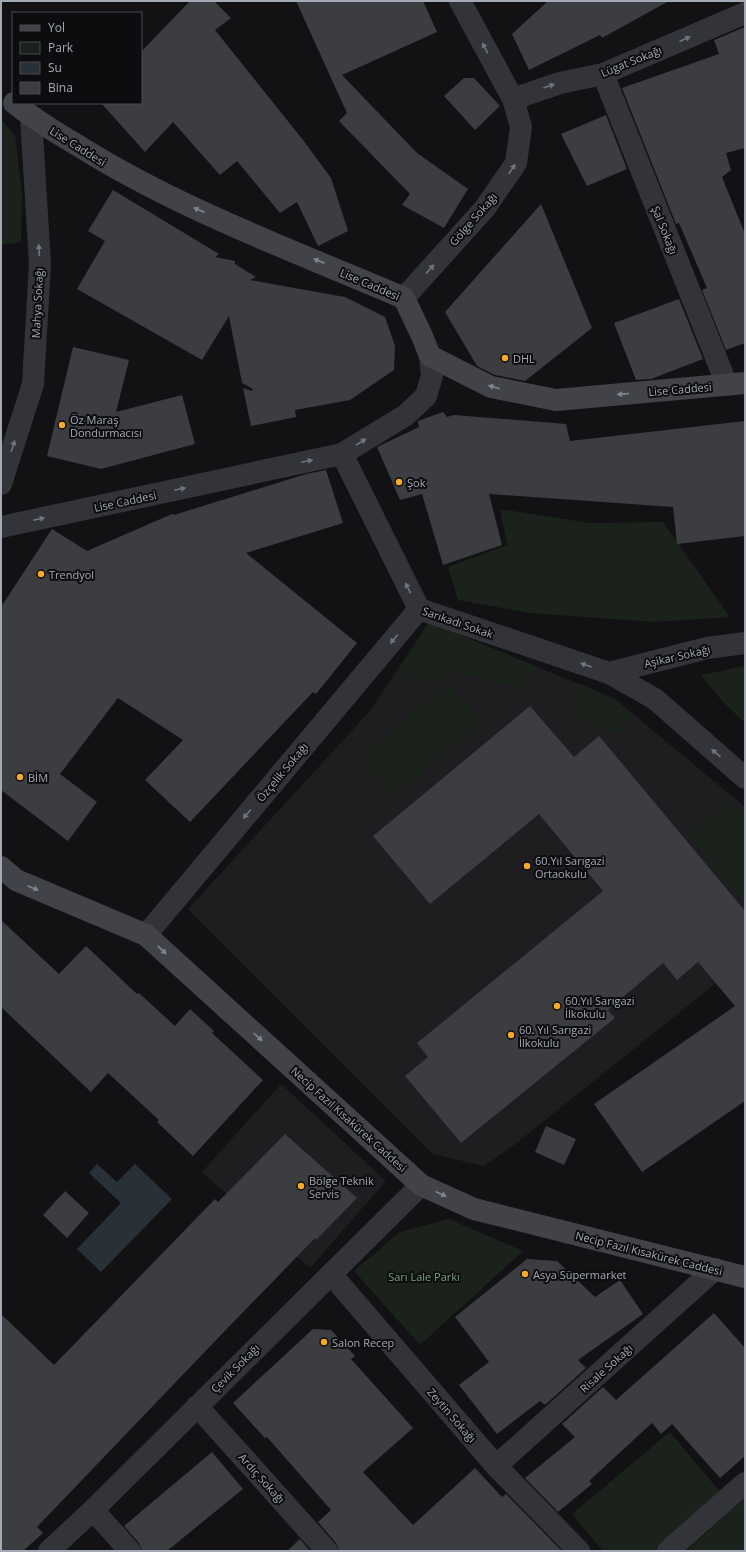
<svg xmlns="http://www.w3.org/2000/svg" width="746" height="1552" font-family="'Open Sans',sans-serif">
  <rect width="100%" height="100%" fill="#121214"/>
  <!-- built -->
  <path fill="#1e1e21" d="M429 622 615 699 745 807V960L514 1145 484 1166 433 1154 188 909 370 711Z
    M281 1084 386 1181 310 1268 202 1172Z"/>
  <!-- green -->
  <path fill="#1a221b" d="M1 119 15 135 22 195 21 242 1 245Z
    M500 509 590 523 663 522 730 617 654 622 530 613 458 600 448 567 507 545Z
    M429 622 535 666 528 688 455 673 419 684 398 669Z
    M745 666V723L722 701 701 675Z
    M449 682 483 721 394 797 360 758Z
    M580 684 615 699 635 716 619 733 593 726 570 707Z
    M729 802 745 816V902L687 834Z
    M449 1219 523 1251 420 1345 354 1271 400 1232Z
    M670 1432 722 1494 655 1551H603L572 1514Z
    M745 1498V1551H686Z"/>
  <!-- water -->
  <path fill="#283138" d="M97 1164 117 1182 135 1164 172 1199 101 1272 77 1249 121 1203 89 1173Z"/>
  <!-- building -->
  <path fill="#3c3d41" d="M190 1H214L231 18 215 30 303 140 331 178 348 231 318 246 297 202 280 213 237 161 220 175 173 122 145 152 101 103H141V52Z
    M296 1H423L437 32 342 75 417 153 468 189 444 228 402 205 410 194 339 121 347 113Z
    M548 1H669L602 38 600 35 529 70 512 34Z
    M745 27V148L726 153 731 170 722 177 745 234V343L726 350 702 290 707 288 679 223 676 224 622 88 719 54 714 40Z
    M464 78H474L500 106 475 130 444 96Z
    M606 115 627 169 587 186 561 134Z
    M113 190 219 254 215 257 235 261V264L256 277 250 280 345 297 385 317 395 346 394 370 350 400 295 410 296 417 251 426 243 388 252 391 253 389 242 383 229 316 202 360 77 289 105 241 88 231Z
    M541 204 592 328 525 381 495 375 477 366 445 312Z
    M679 299 703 359 651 379 636 380 614 323Z
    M73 347 129 360 116 412 182 395 195 444 101 469 47 456Z
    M443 412 447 417 454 415 566 424 570 441 745 421V536L677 544 673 507 489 494 502 545 443 565 422 494 400 500 377 447 419 427 418 421Z
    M326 470 343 523 246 553 357 643 316 694 313 692 190 822 145 780 183 740 118 698 60 774 97 802 68 841 1 790V607L52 529 87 551 172 514 174 515 306 474Z
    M530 706 574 757 599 736 745 911V1101L642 1172 594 1104 735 1006 698 962 677 980 663 963 608 1010 615 1018 461 1143 405 1076 428 1057 417 1043 603 891 539 814 430 904 373 836Z
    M1 920 59 974 86 946 137 994 139 993 175 1026 190 1009 214 1031 212 1033 263 1080 193 1156 157 1122 159 1120 108 1073 91 1092 1 1007Z
    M546 1126 576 1139 564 1165 535 1152Z
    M285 1134 357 1198 316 1240 315 1238 218 1338 37 1527 43 1533 23 1551H1V1314L54 1365 215 1199 218 1202Z
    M65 1191 89 1213 67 1238 43 1215Z
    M527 1259 557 1261 595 1297 620 1280 643 1314 578 1360 586 1368 545 1405 540 1401 497 1434 459 1385 489 1362 455 1317Z
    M714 1313 745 1348V1456L720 1478 672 1424 661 1434 652 1423 589 1481 592 1484 558 1512 525 1478 575 1437 562 1424 603 1387 616 1400Z
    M313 1329 331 1330 355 1356 351 1359 413 1428 363 1472 413 1525 475 1468 502 1497 506 1494 562 1551H339L336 1543 318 1522 331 1510 267 1437 265 1438 233 1403Z
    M212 1452 243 1489 167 1551H142L139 1543 124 1526Z
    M300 1539 310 1551H287Z"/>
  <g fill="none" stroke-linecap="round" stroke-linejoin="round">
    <!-- street -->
    <path stroke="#333439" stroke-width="22" d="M603 74 727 385
      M513 99 560 83 603 74 745 13
      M404 298 485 208 516 163 521 127 513 99 460 1
      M430 356 432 376 426 396 406 415 342 454 419 609 609 673 655 699 745 778
      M1 484 33 384 40 264 31 117
      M1 527 342 454
      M609 673 707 648 745 643
      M146 935 419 609
      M331 1274 496 1466 579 1551
      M197 1406 327 1551
      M496 1466 715 1269
      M93 1510 130 1551
      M49 1551 93 1510 421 1185
      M668 1551 745 1483"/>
    <!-- secondary -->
    <path stroke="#414349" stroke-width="22" d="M14 103C34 119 55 132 77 145 179 209 294 251 404 298L422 336 430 356 491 387 556 400 745 383
      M1 867 16 880 146 935 421 1185 474 1209 745 1277"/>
  </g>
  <!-- one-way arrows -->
  <defs><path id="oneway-solid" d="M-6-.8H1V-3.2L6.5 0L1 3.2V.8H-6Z"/></defs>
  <g fill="#71747d">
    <use href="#oneway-solid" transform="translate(685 39) rotate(-24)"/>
    <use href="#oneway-solid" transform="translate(485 48) rotate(-118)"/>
    <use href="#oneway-solid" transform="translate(549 86) rotate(-19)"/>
    <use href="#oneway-solid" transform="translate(512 169) rotate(-57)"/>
    <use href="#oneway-solid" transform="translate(39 250) rotate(-93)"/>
    <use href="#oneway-solid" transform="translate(430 269) rotate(-48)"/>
    <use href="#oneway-solid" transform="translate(361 442) rotate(-32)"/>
    <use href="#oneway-solid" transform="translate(13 446) rotate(-72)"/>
    <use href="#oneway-solid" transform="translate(307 461) rotate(-12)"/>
    <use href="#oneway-solid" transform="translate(180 489) rotate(-12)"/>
    <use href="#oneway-solid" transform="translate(39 519) rotate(-12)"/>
    <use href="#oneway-solid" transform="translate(408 588) rotate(-116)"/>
    <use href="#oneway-solid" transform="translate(394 639) rotate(130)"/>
    <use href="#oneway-solid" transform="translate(586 665) rotate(-161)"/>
    <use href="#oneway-solid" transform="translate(716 753) rotate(-139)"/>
    <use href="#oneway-solid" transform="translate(247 814) rotate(130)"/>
  </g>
  <g fill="#81858f">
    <use href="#oneway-solid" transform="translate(199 210) rotate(-157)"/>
    <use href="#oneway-solid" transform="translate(319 261) rotate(-157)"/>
    <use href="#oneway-solid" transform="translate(494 387) rotate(-164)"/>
    <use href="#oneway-solid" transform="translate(623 394) rotate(175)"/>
    <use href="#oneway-solid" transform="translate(33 888) rotate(23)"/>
    <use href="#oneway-solid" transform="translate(162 950) rotate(43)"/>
    <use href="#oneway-solid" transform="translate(258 1037) rotate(42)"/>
    <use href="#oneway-solid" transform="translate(441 1194) rotate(24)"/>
  </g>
  <!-- markers -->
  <g fill="#f7aa27" stroke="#0d0d0f" stroke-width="1.5">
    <circle cx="505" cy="358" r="4"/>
    <circle cx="62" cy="425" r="4"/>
    <circle cx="399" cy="482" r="4"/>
    <circle cx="41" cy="574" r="4"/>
    <circle cx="20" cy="777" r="4"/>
    <circle cx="527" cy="866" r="4"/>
    <circle cx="557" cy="1006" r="4"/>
    <circle cx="511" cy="1035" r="4"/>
    <circle cx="301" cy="1186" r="4"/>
    <circle cx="525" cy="1274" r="4"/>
    <circle cx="324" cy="1342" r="4"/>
  </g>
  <g text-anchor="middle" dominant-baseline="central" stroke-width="4" stroke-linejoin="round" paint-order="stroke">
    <!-- street labels -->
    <g font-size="11" fill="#a3a9b5" stroke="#0d0d0f">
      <text transform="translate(631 61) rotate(-22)">Lügat Sokağı</text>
      <text transform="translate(78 146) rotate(32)">Lise Caddesi</text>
      <text transform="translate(473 219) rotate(-49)">Gölge Sokağı</text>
      <text transform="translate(665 230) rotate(68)">Şal Sokağı</text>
      <text transform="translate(370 284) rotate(23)">Lise Caddesi</text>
      <text transform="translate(37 303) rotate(-87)">Mahya Sokağı</text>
      <text transform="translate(680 389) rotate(-5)">Lise Caddesi</text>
      <text transform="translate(125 501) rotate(-12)">Lise Caddesi</text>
      <text transform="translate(458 622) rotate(19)">Sarıkadı Sokak</text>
      <text transform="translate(677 656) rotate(-13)">Aşikar Sokağı</text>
      <text transform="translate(282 772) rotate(-50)">Özçelik Sokağı</text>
      <text transform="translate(349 1119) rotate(42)">Necip Fazıl Kısakürek Caddesi</text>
      <text transform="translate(649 1253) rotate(14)">Necip Fazıl Kısakürek Caddesi</text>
      <text transform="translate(235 1368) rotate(-45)">Çevik Sokağı</text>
      <text transform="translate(606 1368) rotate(-42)">Risale Sokağı</text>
      <text transform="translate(452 1415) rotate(49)">Zeytin Sokağı</text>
      <text transform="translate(262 1478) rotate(48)">Ardıç Sokağı</text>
    </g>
    <!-- poi labels -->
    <g font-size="11" fill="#a3a9b5" stroke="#0d0d0f" text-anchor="start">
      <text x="513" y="358">DHL</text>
      <text x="70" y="419">Öz Maraş<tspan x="70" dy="13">Dondurmacısı</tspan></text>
      <text x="407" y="482">Şok</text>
      <text x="49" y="574">Trendyol</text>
      <text x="28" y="777">BİM</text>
      <text x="535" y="860">60.Yıl Sarıgazi<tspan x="535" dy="13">Ortaokulu</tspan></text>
      <text x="565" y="1000">60.Yıl Sarıgazi<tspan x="565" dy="13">İlkokulu</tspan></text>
      <text x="519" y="1029">60. Yıl Sarıgazi<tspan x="519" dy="13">İlkokulu</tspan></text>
      <text x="309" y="1180">Bölge Teknik<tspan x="309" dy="13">Servis</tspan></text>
      <text x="533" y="1274">Asya Süpermarket</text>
      <text x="332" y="1342">Salon Recep</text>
    </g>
    <!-- park labels -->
    <g font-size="11" fill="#79a17b" stroke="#0d0d0f">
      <text x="424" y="1276">Sarı Lale Parkı</text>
    </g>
  </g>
  <!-- border -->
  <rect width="746" height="1552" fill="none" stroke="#a3a9b5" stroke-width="4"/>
  <!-- legend -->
  <rect x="12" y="12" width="130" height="92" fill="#0d0d0f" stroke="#494b51"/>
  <rect x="20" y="25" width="20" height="6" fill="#414349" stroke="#494b51"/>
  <text x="48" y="32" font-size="12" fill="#a3a9b5">Yol</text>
  <rect x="20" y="42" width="20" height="12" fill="#1a221b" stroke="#494b51"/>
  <text x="48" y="52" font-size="12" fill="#a3a9b5">Park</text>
  <rect x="20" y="62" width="20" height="12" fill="#283138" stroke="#494b51"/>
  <text x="48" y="72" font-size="12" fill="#a3a9b5">Su</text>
  <rect x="20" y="82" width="20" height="12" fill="#3c3d41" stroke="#494b51"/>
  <text x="48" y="92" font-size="12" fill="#a3a9b5">Bina</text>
</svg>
